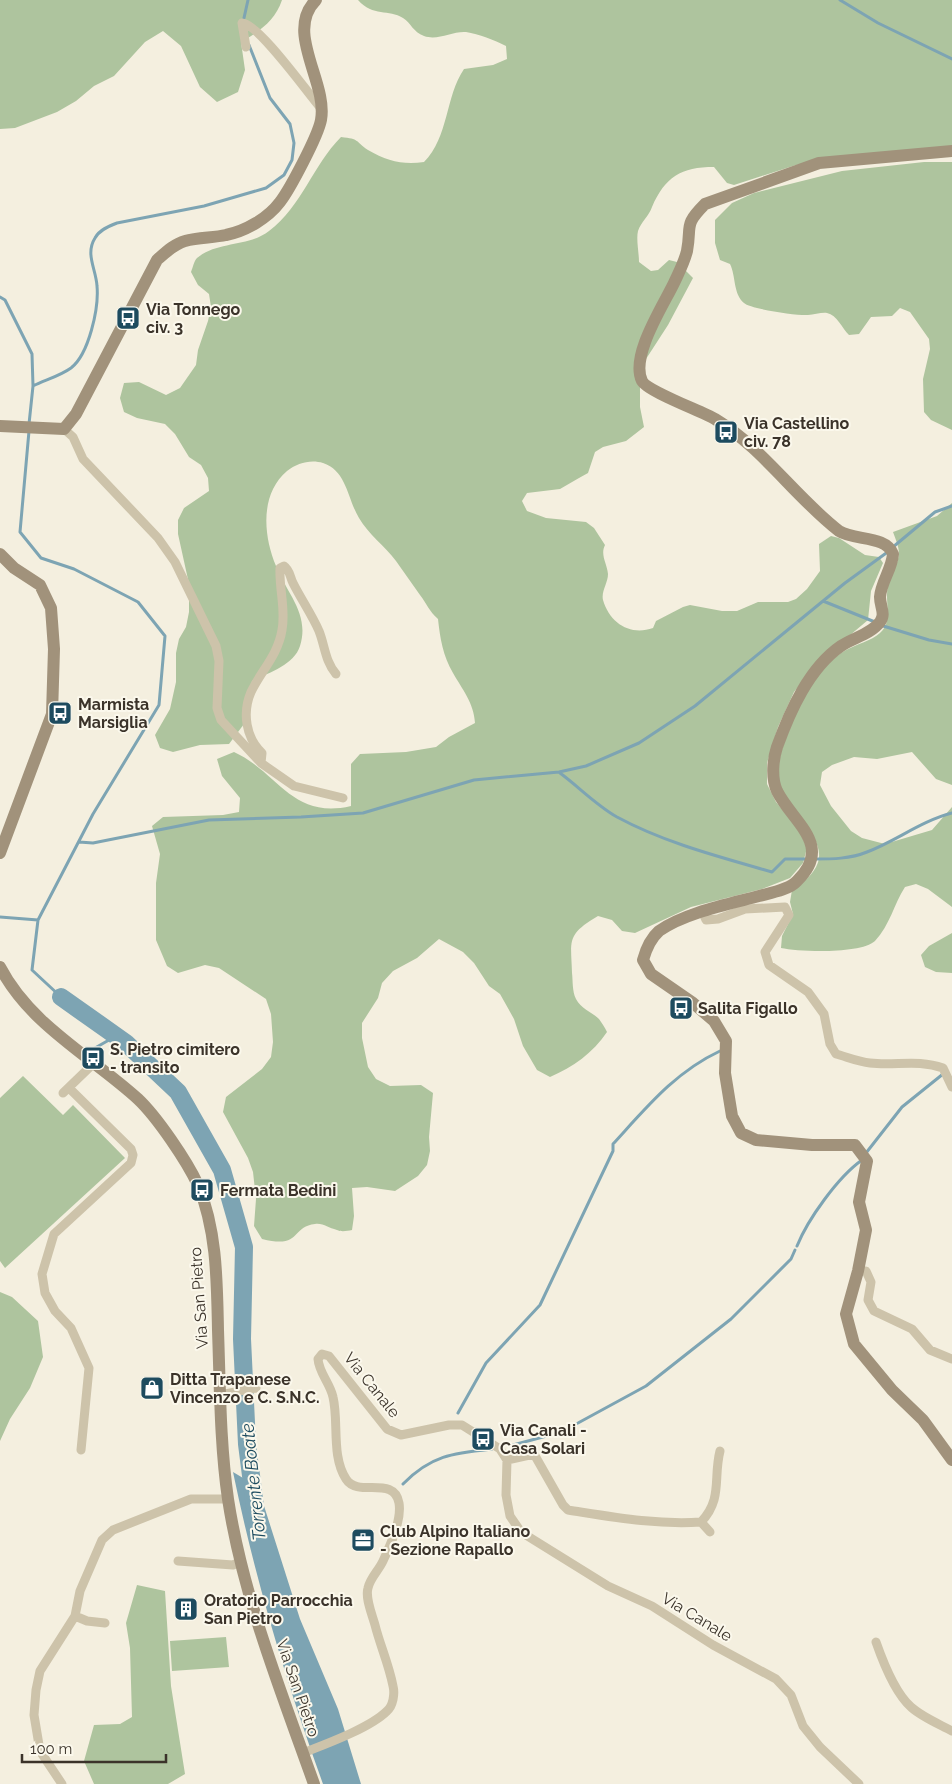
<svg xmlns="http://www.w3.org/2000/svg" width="952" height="1784" font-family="Raleway,sans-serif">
  <rect width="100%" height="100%" fill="#f4efdf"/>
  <!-- green -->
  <path fill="#aec49e" d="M0 0H282C275 21 260 31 241 42L245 70 238 92 217 102 200 87 181 46 163 31 145 42 114 76 94 86 76 101 57 112 15 128 0 129Z
    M358 0H952V146L796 165 734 185 727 183 714 167C681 167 665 177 652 207 649 216 641 222 638 231 636 239 639 253 639 262L651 271 658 270 669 260 677 262 693 278 668 325 646 359 640 386V407L644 427 626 441 603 447 595 452 588 473 579 478 560 489 527 493 522 501 527 511 546 518 586 522 594 528 605 545C600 555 607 563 608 574 608 583 601 591 603 600 610 624 631 636 653 628L656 621 683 607 690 605 722 611H737L758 602H788L796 599 807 589 820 571 819 544 831 536 839 538 865 555 879 557 883 563 871 591 868 620 817 663 794 692 778 727 767 763V784L776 802 799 830 807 848 803 863 790 878 762 889 691 907 635 933 622 931 612 920 598 916C566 935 571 940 572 973 573 981 572 991 576 999 581 1009 592 1012 599 1019 602 1023 605 1028 607 1032 593 1053 573 1067 550 1077L537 1070 523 1046 514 1019 500 994 489 986 474 963 463 952 439 939 417 958 393 971 382 983 378 998 362 1023V1038L368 1067 376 1079 390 1086 421 1085 433 1093 429 1137 430 1151 427 1165 418 1176 395 1191 367 1187 352 1188 354 1216 352 1230C347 1231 341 1232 337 1230 328 1228 324 1223 315 1224 290 1227 302 1249 262 1239L254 1226 256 1199 253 1172 248 1158 223 1112 226 1097 262 1069 271 1057 273 1042 271 1014 266 999 219 968 205 965 178 973 167 966 156 940V883L160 854 152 826 163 817 223 815 239 812 240 798 222 776 217 759 234 752C278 772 292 820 351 806V764L360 754 406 752 436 747 449 737 475 723C474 703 462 689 453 673 443 656 440 638 438 619 429 611 427 604 420 595 412 584 404 572 396 561 385 546 368 534 359 518 347 498 347 471 323 463 311 459 297 463 287 471 260 494 263 535 276 566 287 594 310 614 300 646 294 665 268 673 252 681L244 724 229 744 200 745 173 752 160 748 155 735 170 709 176 682V653L179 639 186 627 189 612V584L178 534V520L184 508 209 491 208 478 201 465 189 457 175 434 165 424 137 418 124 412 120 398 124 383 139 382 166 395 180 388 196 365 198 350 208 321 211 307 209 294 198 285 191 272C193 267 194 261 197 258 217 241 249 247 269 231 302 206 313 165 341 137 360 139 355 141 368 150 387 161 403 165 424 162 449 137 445 97 464 69L493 65 507 59 506 46C494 40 479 34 466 32 452 31 438 41 424 36 413 32 411 23 403 18 389 9 373 17 358 0Z
    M924 162H952V430L931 420 924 412 923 379 930 349 929 339 910 312 900 308 892 316 871 317 859 334 849 335C842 328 837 315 827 313 822 312 814 315 808 315 799 316 750 309 744 303 733 294 736 276 730 264L720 260 715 243V220L732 203 754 193 842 171Z
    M952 503V785L936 779 912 752 877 759 854 757 832 765 822 772 820 785 831 806 851 831 862 838 885 844 932 830 952 807V907L928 889 916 884 905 887C894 904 890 925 875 941 861 954 800 952 781 948L782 936 793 914 790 902 792 890C853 851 794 826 780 784 773 766 786 738 793 721 804 695 820 665 846 650 857 644 871 641 880 633 894 620 884 602 888 586 891 576 898 564 899 554 899 546 895 538 893 532L937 516Z
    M952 933V973L936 972 925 967 921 955 929 946Z
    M23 1076 63 1115 73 1105 125 1158 5 1268 0 1261V1098Z
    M0 1292 12 1297 38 1321 43 1357 30 1388 10 1419 0 1441Z
    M137 1585 165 1591 171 1686 185 1774 168 1784H94L84 1761 94 1725 120 1724 132 1717 130 1648 126 1623Z
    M226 1637 229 1667 172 1671 170 1641Z"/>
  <!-- water -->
  <path fill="#7da4b3" d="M233 1472 258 1487 300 1619 338 1709 361 1784H323C286 1681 255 1579 233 1472Z"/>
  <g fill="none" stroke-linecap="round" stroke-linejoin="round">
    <!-- stream -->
    <path stroke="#7da4b3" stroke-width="3" d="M840 0 878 23 952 59
      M244 18 248 0
      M0 297 5 300 32 354 33 386 29 424
      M33 386C45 380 60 376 71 368 89 354 99 308 97 286 96 269 85 254 95 238 99 230 109 226 117 223L204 206 266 188 284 175 292 160 294 143 290 124 270 98 249 45
      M29 431 20 532 41 558 74 569 138 602 165 636 159 705 93 814 38 920 32 970 61 997
      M893 547 935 512 952 506
      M823 601 875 622
      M880 625 929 640 952 644
      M560 773C579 787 596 805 617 817 665 843 720 857 772 872L785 859H807
      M79 842 93 843 108 840 209 820 301 817 363 813 474 780 559 772 586 766 639 743 695 706 845 583 889 551
      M814 859C832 859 850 859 867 852 896 841 921 821 952 813
      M0 917 38 920
      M88 1052 116 1036
      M866 1153 902 1107 943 1074
      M797 1246C808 1219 838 1177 862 1160
      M458 1413 486 1363 540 1305 613 1151V1144C646 1108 675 1072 720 1051
      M513 1445 554 1434 578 1423 646 1386 731 1319 791 1259 795 1250
      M403 1484C431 1455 454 1453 492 1449"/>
    <!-- river -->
    <path stroke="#7da4b3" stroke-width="18" d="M61 997 126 1043 178 1092 222 1170 244 1247 242 1339 247 1444 255 1507"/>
    <!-- street -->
    <path stroke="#cdc3aa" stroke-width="9" d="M246 47 242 23C258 23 307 92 320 107
      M64 429 73 437 83 459 158 538 175 562 216 646 219 661 217 708 221 720 261 763 294 786 343 798
      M261 763 262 753C246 738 242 713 251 692 261 671 278 655 282 630 286 610 279 589 280 568L284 566C290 570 290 577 293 583 301 599 312 615 319 631 325 646 325 661 336 674
      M703 913 706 920 718 919 745 909 785 907 789 915 765 952 769 965 808 992 824 1014 830 1044 836 1054C847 1057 859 1062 870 1063 895 1066 918 1059 943 1068L952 1087
      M69 1088 131 1149 133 1155 131 1163 54 1234 42 1274 45 1293 55 1311 71 1328 89 1368 81 1450
      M63 1093 93 1064
      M858 1271H866L871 1282 868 1300 874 1311 912 1329 930 1350 952 1359
      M220 1395 256 1388
      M507 1460 534 1454 563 1505 568 1510C613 1517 656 1525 701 1522L710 1532
      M701 1522C723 1499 713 1478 720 1451
      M178 1561 233 1565 240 1562
      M75 1616 87 1621 105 1623
      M876 1642C883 1662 895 1693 911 1707 922 1717 939 1724 952 1731
      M303 1753C326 1744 370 1728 387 1711 393 1706 395 1694 393 1686 389 1665 380 1645 375 1625 372 1614 365 1598 368 1588 370 1578 379 1570 383 1561 390 1546 402 1520 399 1503 394 1475 358 1498 346 1479 331 1456 339 1422 333 1397 330 1383 319 1373 318 1359L322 1354 329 1356 387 1429 401 1435 449 1425H462L500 1449 507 1460 506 1495 510 1516 521 1532 608 1586 652 1606 713 1645 776 1679 791 1695 803 1726 820 1747 859 1784
      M62 1784 40 1751 34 1715 36 1690 40 1671 75 1616 80 1591 102 1540 113 1530 191 1499H228"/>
    <!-- secondary -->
    <path stroke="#a1927b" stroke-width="12" d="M952 151 819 163 705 204C683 226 692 225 687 251 684 263 679 272 674 283 663 306 630 356 642 381 647 391 701 411 715 419 763 448 795 497 839 531 854 541 886 535 893 554 892 569 881 582 880 597 880 607 886 614 880 622 871 634 853 638 841 646 809 668 790 711 777 747 773 759 771 778 777 791 793 823 834 845 797 881 789 890 770 893 759 896 729 904 684 913 659 931 650 939 646 949 643 960L651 974 693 1003 714 1021 726 1041 725 1073 732 1116 741 1133 756 1140 812 1145H855L867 1161 859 1202 866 1230 858 1271 846 1314 854 1344 892 1390 923 1420 952 1460
      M0 426 64 429 76 414 157 260C165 253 174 244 185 241 198 237 213 238 226 235 246 231 268 218 280 202 290 189 318 136 321 120 328 82 284 32 316 0
      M0 554 14 568 40 585 51 608 54 649 52 714 0 853
      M0 967C30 1025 92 1057 138 1099 157 1117 187 1161 198 1185 217 1230 217 1282 218 1330 220 1386 220 1444 228 1499 243 1597 281 1691 314 1784"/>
  </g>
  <!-- icons -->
  <defs>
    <g id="bus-square" transform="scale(1.25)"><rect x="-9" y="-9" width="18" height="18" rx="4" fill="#1d4b5f" stroke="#fbf8ec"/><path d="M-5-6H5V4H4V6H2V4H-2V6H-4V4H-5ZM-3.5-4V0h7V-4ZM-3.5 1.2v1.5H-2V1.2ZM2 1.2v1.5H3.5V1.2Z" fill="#fff"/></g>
    <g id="shop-square" transform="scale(1.25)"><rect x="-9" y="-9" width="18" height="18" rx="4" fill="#1d4b5f" stroke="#fbf8ec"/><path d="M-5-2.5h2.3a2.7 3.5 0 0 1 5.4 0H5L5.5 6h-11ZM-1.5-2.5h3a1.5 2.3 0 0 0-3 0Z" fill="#fff"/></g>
    <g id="office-square" transform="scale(1.25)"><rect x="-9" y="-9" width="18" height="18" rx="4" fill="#1d4b5f" stroke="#fbf8ec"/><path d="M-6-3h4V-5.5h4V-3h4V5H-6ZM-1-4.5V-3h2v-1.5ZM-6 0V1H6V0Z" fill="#fff"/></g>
    <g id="building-square" transform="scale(1.25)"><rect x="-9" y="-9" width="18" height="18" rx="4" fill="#1d4b5f" stroke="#fbf8ec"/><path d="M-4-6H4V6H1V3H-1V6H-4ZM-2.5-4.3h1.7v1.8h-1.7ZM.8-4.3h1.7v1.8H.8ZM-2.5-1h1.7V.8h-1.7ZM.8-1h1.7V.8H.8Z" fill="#fff"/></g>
  </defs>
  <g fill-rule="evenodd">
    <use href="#bus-square" x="128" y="318"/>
    <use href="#bus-square" x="726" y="432"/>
    <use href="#bus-square" x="60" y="713"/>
    <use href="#bus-square" x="681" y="1008"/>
    <use href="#bus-square" x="93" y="1058"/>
    <use href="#bus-square" x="202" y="1190"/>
    <use href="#shop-square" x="152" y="1388"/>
    <use href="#bus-square" x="483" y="1439"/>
    <use href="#office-square" x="363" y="1540"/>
    <use href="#building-square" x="186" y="1609"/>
  </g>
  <g text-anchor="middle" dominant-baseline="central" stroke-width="4" stroke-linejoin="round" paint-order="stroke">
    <!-- poi labels -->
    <g font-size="16" font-weight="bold" fill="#3b332a" stroke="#fbf8ec" text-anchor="start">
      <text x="146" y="309">Via Tonnego<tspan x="146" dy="18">civ. 3</tspan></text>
      <text x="744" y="423">Via Castellino<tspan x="744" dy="18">civ. 78</tspan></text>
      <text x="78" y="704">Marmista<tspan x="78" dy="18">Marsiglia</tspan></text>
      <text x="698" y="1008">Salita Figallo</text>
      <text x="110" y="1049">S. Pietro cimitero<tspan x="110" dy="18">- transito</tspan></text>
      <text x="220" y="1190">Fermata Bedini</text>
      <text x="170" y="1379">Ditta Trapanese<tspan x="170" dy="18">Vincenzo e C. S.N.C.</tspan></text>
      <text x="500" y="1430">Via Canali -<tspan x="500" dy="18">Casa Solari</tspan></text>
      <text x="380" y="1531">Club Alpino Italiano<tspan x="380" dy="18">- Sezione Rapallo</tspan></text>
      <text x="204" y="1600">Oratorio Parrocchia<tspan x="204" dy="18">San Pietro</tspan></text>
    </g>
    <!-- street labels -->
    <g font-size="16" fill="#3b332a" stroke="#fbf8ec">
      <text transform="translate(199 1298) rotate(-94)">Via San Pietro</text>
      <text transform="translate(372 1385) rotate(51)">Via Canale</text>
      <text transform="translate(697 1617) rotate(31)">Via Canale</text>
      <text transform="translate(298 1688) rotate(71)">Via San Pietro</text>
    </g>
    <!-- water labels -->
    <g font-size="18" font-style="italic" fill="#1d4b5f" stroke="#fbf8ec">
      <text transform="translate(253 1482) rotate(-96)">Torrente Boate</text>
    </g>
  </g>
  <!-- scale -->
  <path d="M22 1754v8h144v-8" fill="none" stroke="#3b332a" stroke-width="2.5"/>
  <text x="30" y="1754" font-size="15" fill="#3b332a" stroke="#fbf8ec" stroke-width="4" paint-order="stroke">100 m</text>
</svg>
